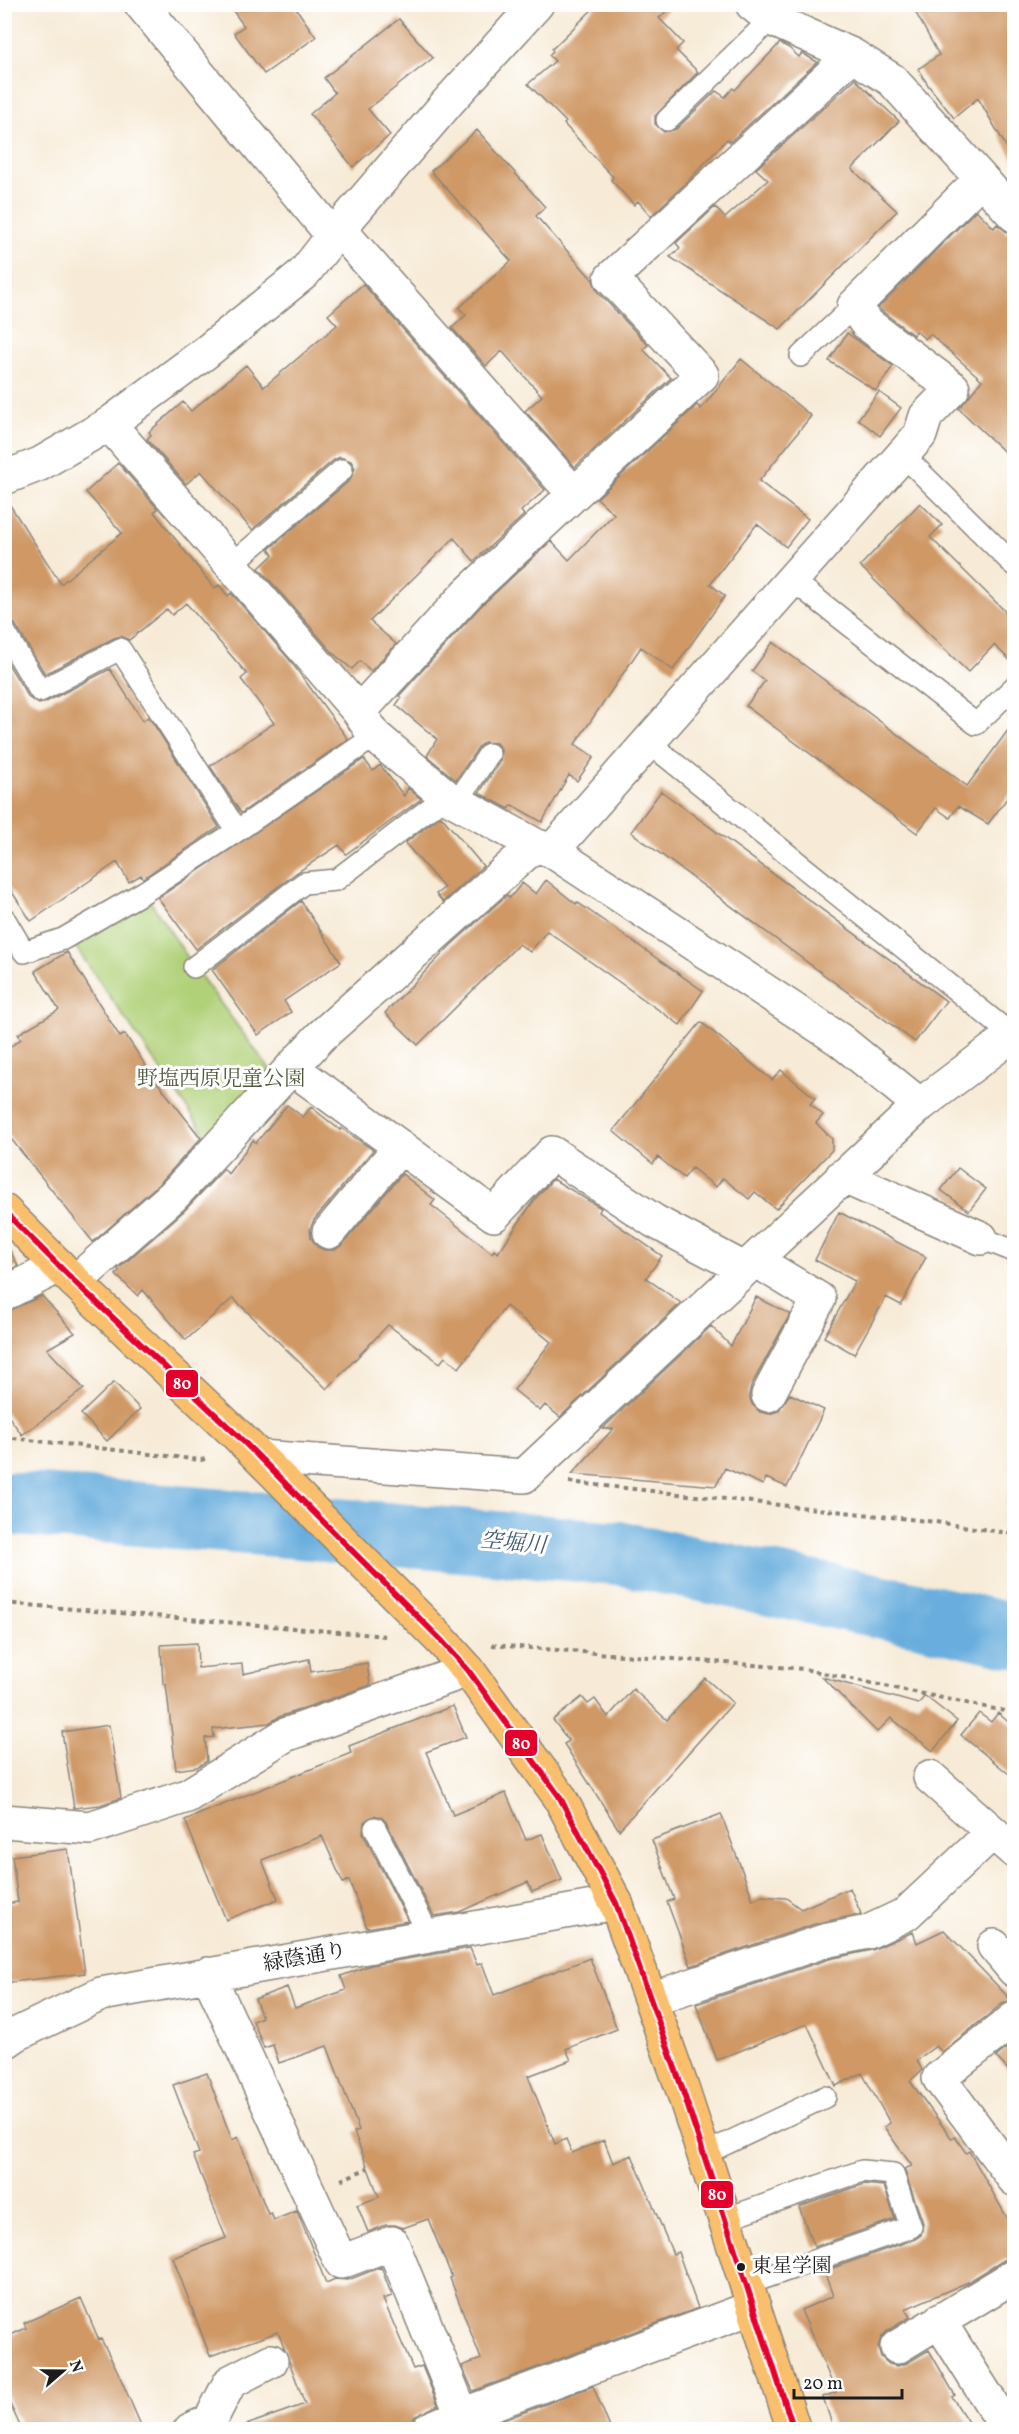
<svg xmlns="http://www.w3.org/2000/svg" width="1019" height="2434" font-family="Vollkorn,'Noto Serif JP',serif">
  <rect width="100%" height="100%" fill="#fff"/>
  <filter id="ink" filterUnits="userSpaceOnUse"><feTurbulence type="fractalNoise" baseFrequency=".0167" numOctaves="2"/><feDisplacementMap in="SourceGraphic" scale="12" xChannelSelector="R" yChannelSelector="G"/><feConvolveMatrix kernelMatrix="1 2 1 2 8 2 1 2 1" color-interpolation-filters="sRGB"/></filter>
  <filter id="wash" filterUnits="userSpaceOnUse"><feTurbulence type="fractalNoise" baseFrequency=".008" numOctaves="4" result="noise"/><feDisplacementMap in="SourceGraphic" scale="24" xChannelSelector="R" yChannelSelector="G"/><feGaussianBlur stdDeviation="1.35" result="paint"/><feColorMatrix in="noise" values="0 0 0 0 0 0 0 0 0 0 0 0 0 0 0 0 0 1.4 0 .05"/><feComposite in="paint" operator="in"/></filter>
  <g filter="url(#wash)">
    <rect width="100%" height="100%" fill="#f7ebd7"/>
    <!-- green -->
    <path fill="#b1d179" stroke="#66764a" stroke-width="1.5" d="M144 892 194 967 279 1082 216 1150 68 936Z"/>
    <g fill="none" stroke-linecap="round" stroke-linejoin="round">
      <!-- river -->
      <path stroke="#67addd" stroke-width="64" d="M4 1503 619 1553 922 1615 1014 1636"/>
    </g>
    <g id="blocks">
      <!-- building -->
      <path fill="#cf9865" d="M228 4H293L316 37 264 74 234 33 244 26Z
        M598 4H674L659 18 683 43 676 50 698 72 655 116V124L664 132 676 129 716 91 725 97 733 88 735 90 780 43 789 48 799 57 802 53 817 62 730 142 727 139 689 180 651 216 638 201 634 205 611 180 613 177 564 124 566 122 528 84 555 61 549 55 553 51 552 49Z
        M911 4H1014V160L978 98 954 118 928 85 918 69 939 55Z
        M399 19 433 58 368 109 390 135 353 167 310 114 335 93 324 78Z
        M855 79 899 121 852 169 897 211 780 329 670 257 680 248 676 243 715 207 725 218 768 180 756 169Z
        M477 130 545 207 536 216 593 280 597 291 648 345 643 349 671 378 575 467 525 411 542 396 502 351 486 366 452 328 466 315 459 308 511 261 431 171Z
        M976 210 994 228 997 224 1008 233H1014V461L959 409 982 380 930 334 925 339 916 331 913 335 878 308Z
        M363 284 545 490 521 511 524 515 474 561 454 538 370 621 396 644 371 671 360 661 352 669 334 654 259 568 273 555 269 549 350 480 355 468 351 461 340 457 334 460 252 530 201 471 186 484 147 439 151 435 149 432 183 402 191 411 246 365 264 387 337 325 328 315Z
        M847 333 893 366 876 391 829 361Z
        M741 359 811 416 759 481 808 519 786 547 757 524 710 584 725 596 673 670 641 647 575 744 594 757 577 781 569 775 542 822 512 805 509 809 479 793 500 761 501 749 496 743 484 742 479 746 456 780 427 756 437 739 396 705 401 698 399 696 480 607 551 541 569 560 614 514 597 498 697 405 701 409Z
        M879 392 901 408 880 436 858 419Z
        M118 463 158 509 154 512 214 588 219 585 228 596 231 593 289 659 348 739 241 813 210 766 274 723 241 679 247 674 186 603 172 615 167 609 129 640 121 636 114 638 45 674 15 624 4 618V496L61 584 122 533 86 492Z
        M920 503 942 525 930 537 1014 620V664L994 645 968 672 860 566Z
        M773 642 967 786 1014 722V789L988 824 958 806 950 818 936 808 917 833 746 706 765 681 752 671Z
        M4 657 29 698 39 704 46 702 110 669 143 721 148 717 153 723 219 827 143 878 141 875 129 882 117 862 31 921 4 880Z
        M364 759 373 771 380 765 404 796 408 788 421 799 346 854 339 845 296 873 196 949 158 898Z
        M661 791 946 1001 915 1042 631 832Z
        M441 816 483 866 443 902 436 894 444 888 405 843Z
        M546 880 576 904 577 902 703 991 680 1025 547 931 530 952 519 944 418 1045 385 1013 451 945 507 895 510 898 522 883 536 894Z
        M301 901 341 962 284 1001 291 1012 258 1035 212 970Z
        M67 952 120 1037 125 1034 153 1077 201 1138 160 1183 93 1242 4 1130V1051L21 1039 18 1034 59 1010 35 971Z
        M701 1022 772 1080 781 1070 815 1098 810 1104 823 1115 816 1123 832 1139V1150L776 1209 755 1192 749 1199 723 1178 716 1187 692 1168 684 1178 658 1157 653 1164 613 1131Z
        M287 1105 303 1117 311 1107 340 1130 341 1128 373 1150 314 1220 310 1229 311 1238 317 1247 325 1250H335L343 1244 402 1174 435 1200 431 1205 492 1253 494 1250 498 1253 535 1199 553 1179 601 1208 599 1212 662 1256 646 1278 681 1303 560 1417 545 1405 540 1411 514 1390 551 1342 506 1306 459 1368 445 1357 440 1363 388 1325 327 1389 233 1298 186 1340 143 1290 138 1296 116 1275 119 1271 118 1269 185 1210 224 1169 228 1174 253 1140 256 1143Z
        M958 1168 986 1189 969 1211 941 1190Z
        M839 1212 926 1257 901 1305 886 1297 854 1354 824 1337 855 1281 815 1260Z
        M4 1239 18 1266 4 1273Z
        M42 1296 75 1333 47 1349 84 1389 22 1435 4 1410V1312Z
        M756 1297 790 1314 751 1386 749 1395 752 1404 760 1412 769 1414 778 1411 790 1394 824 1410 787 1487 766 1478 763 1485 725 1468 716 1486 572 1474 613 1429H602L711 1326 731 1346Z
        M114 1382 140 1409 107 1441 81 1414Z
        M197 1643 198 1668 242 1664 243 1674 309 1659 311 1672 367 1663 370 1685 279 1717 269 1723 213 1729 214 1737 205 1738 207 1761 197 1767 176 1770 166 1684H163L161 1645Z
        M822 1677 918 1704 925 1696 957 1721 933 1751 891 1718 877 1732Z
        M705 1678 733 1703 619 1830 564 1744 569 1741 553 1720 582 1697 588 1704 595 1699 608 1717 633 1689 667 1720Z
        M453 1706 466 1737 426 1752 453 1815 506 1793 526 1840 542 1834 562 1880 532 1892 528 1882 459 1912 434 1916 386 1822 381 1817 375 1815 364 1822 363 1833 408 1921 367 1928 349 1880 343 1883 322 1836 262 1860 278 1899 226 1920 185 1820 351 1753 349 1746Z
        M979 1713 991 1722 998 1713 1014 1727V1778L961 1735Z
        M109 1725 121 1798 100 1805 74 1808 62 1732Z
        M721 1814 753 1900 761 1896 786 1898 801 1909 850 1888 861 1914 818 1923 691 1966 667 1902 674 1899 652 1840Z
        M68 1849 85 1973 4 1983V1904L18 1902 12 1856Z
        M944 1930 1011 2000 1002 2004 942 2052 936 2046 917 2060 922 2070 910 2081 952 2139 955 2137 966 2153 969 2151 1014 2230V2257L1004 2260 968 2282 905 2309 910 2317 887 2331 881 2338 878 2347 881 2357 889 2364 897 2366 907 2363 929 2350 955 2395 952 2397 973 2430H834L823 2397 836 2392 801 2310 833 2296 824 2271 915 2239 921 2235 923 2223 904 2169 912 2166 884 2127 890 2123 862 2073 836 2086 807 2024 717 2060 696 2004 829 1959 872 1950 913 1932 917 1943Z
        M470 1948 477 1965 482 1963 494 1995 590 1958 617 2029 566 2049 571 2060 528 2076 555 2144 566 2139 572 2153 604 2140 613 2163 632 2155 673 2254 678 2252 698 2308 473 2391 462 2366 481 2359 450 2278 452 2277 428 2219 403 2228 395 2225H386L368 2232 357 2205 379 2197 354 2132 359 2130 327 2046 279 2063 273 2045 264 2048 253 2021 262 2017 255 1999 287 1987 295 2008 346 1990 341 1976 371 1965Z
        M1014 2042V2076L996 2057Z
        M207 2073 232 2140 238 2137 268 2214 271 2213 274 2220 297 2211 326 2283 335 2279 348 2280 381 2267 392 2296 383 2299 413 2369 422 2366 438 2405 414 2417 411 2430H246V2425L305 2404 278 2332 210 2356 173 2258 226 2238 193 2155 199 2153 173 2085Z
        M864 2184 884 2186 895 2219 814 2247 799 2207Z
        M81 2298 99 2340 101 2339 117 2370 143 2430H22L4 2391V2338L26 2328 24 2323Z
        M593 2386 611 2430H477Z"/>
    </g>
  </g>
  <g filter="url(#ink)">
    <use href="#blocks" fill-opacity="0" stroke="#8a847a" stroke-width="1.5"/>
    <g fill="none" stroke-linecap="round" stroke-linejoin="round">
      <!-- lane casing -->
      <g stroke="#8a847a" stroke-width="24">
        <path id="lane" d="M667 120 771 19
          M801 356 854 306
          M903 455 1014 565
          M232 564 342 470
          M792 580 976 724 1014 687
          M4 631 40 691 120 649 237 831
          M648 742 1013 1036
          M457 802 489 754
          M4 918 24 952 63 939 144 892 237 831 375 736
          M194 967 304 883 336 880 446 796
          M981 1238 1014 1251
          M375 1828 430 1937
          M704 2154 825 2097
          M725 2219 862 2171 893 2174 911 2227 747 2284"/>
      </g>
      <!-- street casing -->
      <g stroke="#8a847a" stroke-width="36">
        <path id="street" d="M141 4 333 236
          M752 4 771 19 852 55 892 80 1014 215
          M339 229 574 494
          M109 424 359 712 375 736 446 796 535 845 552 851 840 1040 920 1105
          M4 478 40 464 109 424 205 353 304 273 333 236 448 102 537 4
          M359 712 467 594 702 375 611 278 852 55
          M552 851 920 435 926 416 953 388 866 323 854 306 981 179
          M292 1068 494 1215 552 1153 654 1221 744 1269
          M842 1176 981 1238
          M329 1232 400 1147
          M755 1260 819 1299 768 1395
          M75 1282 173 1196 320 1037 535 845
          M4 1294 59 1266
          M260 1457 524 1476 920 1105 1014 1034
          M930 1777 1014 1851
          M4 1821 90 1828 187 1796 285 1735 468 1670
          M994 1946 1014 1970
          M208 1974 341 2262 392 2243 462 2415
          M651 1999 824 1941 868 1932 906 1914 992 1833
          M1014 2019 939 2078 1014 2179
          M4 2043 17 2034 101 1994 616 1903
          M939 2321 1008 2430
          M897 2347 1014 2276
          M429 2429 462 2415 754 2307
          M190 2430 210 2421 230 2382 271 2361"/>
      </g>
      <!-- primary casing -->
      <g stroke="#8a847a" stroke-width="36">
        <path id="primary" d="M4 1211 75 1282 238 1436 441 1640 468 1670 559 1796 616 1903 681 2085 794 2430"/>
      </g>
      <!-- path -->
      <path stroke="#8a847a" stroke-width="4" stroke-dasharray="4.5 4.5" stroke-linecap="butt" d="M4 1437 201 1460 208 1458
        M569 1482 936 1522 1014 1534
        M4 1603 386 1636
        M492 1645 804 1669 1014 1713
        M341 2180 368 2168"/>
      <!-- lane -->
      <use href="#lane" stroke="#fff" stroke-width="21"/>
      <!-- street -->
      <use href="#street" stroke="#fff" stroke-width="33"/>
      <!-- primary -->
      <use href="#primary" stroke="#f9bf6d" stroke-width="33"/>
      <!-- bus-1 casing -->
      <g stroke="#fff" stroke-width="10">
        <path id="bus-1" d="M4 1211 75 1282 238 1436 441 1640 468 1670 559 1796 616 1903 681 2085 794 2430"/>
      </g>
      <!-- bus-1 -->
      <use href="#bus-1" stroke="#e4002b" stroke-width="6"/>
    </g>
  </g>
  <!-- markers -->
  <circle fill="#1c1c1c" stroke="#fff" stroke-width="2" cx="741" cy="2267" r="5"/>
  <g text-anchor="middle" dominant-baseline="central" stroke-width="6" stroke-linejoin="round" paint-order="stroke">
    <!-- bus labels -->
    <g font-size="20" fill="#1c1c1c" stroke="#fff" text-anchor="start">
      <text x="752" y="2267">東星学園</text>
    </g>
    <!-- park labels -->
    <g font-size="21" fill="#505b3d" stroke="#fff">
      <text x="221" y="1079">野塩西原児童公園</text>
    </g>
    <!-- street labels -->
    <g font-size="21" fill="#1c1c1c" stroke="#fff">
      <text transform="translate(305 1958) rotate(-10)">緑蔭通り</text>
    </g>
    <!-- water labels -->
    <g font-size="22" font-style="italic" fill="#3e5d73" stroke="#fff">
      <text transform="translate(513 1544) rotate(5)">空堀川</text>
    </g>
  </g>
  <g stroke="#fff" stroke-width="2">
    <rect x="165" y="1369" width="34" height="29" rx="6" fill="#e4002b"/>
    <rect x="504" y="1729" width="34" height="28" rx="6" fill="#e4002b"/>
    <rect x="700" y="2180" width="34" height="29" rx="6" fill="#e4002b"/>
  </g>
  <g font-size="16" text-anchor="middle" font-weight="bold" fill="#fff">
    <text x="182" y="1389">80</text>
    <text x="521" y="1749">80</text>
    <text x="717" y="2200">80</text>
  </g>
  <!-- margin -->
  <rect width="1019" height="2434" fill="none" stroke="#fff" stroke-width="24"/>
  <!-- north arrow -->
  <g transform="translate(63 2371) rotate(70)" stroke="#ffffff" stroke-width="4.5" paint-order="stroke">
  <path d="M0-4.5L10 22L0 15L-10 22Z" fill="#1c1c1c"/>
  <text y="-9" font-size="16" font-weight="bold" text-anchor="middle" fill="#1c1c1c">N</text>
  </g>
  <!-- scale -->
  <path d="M794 2389v9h108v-9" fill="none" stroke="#1c1c1c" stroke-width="3"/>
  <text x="803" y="2389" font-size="18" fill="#1c1c1c" stroke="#ffffff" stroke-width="4.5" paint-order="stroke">20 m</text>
</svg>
